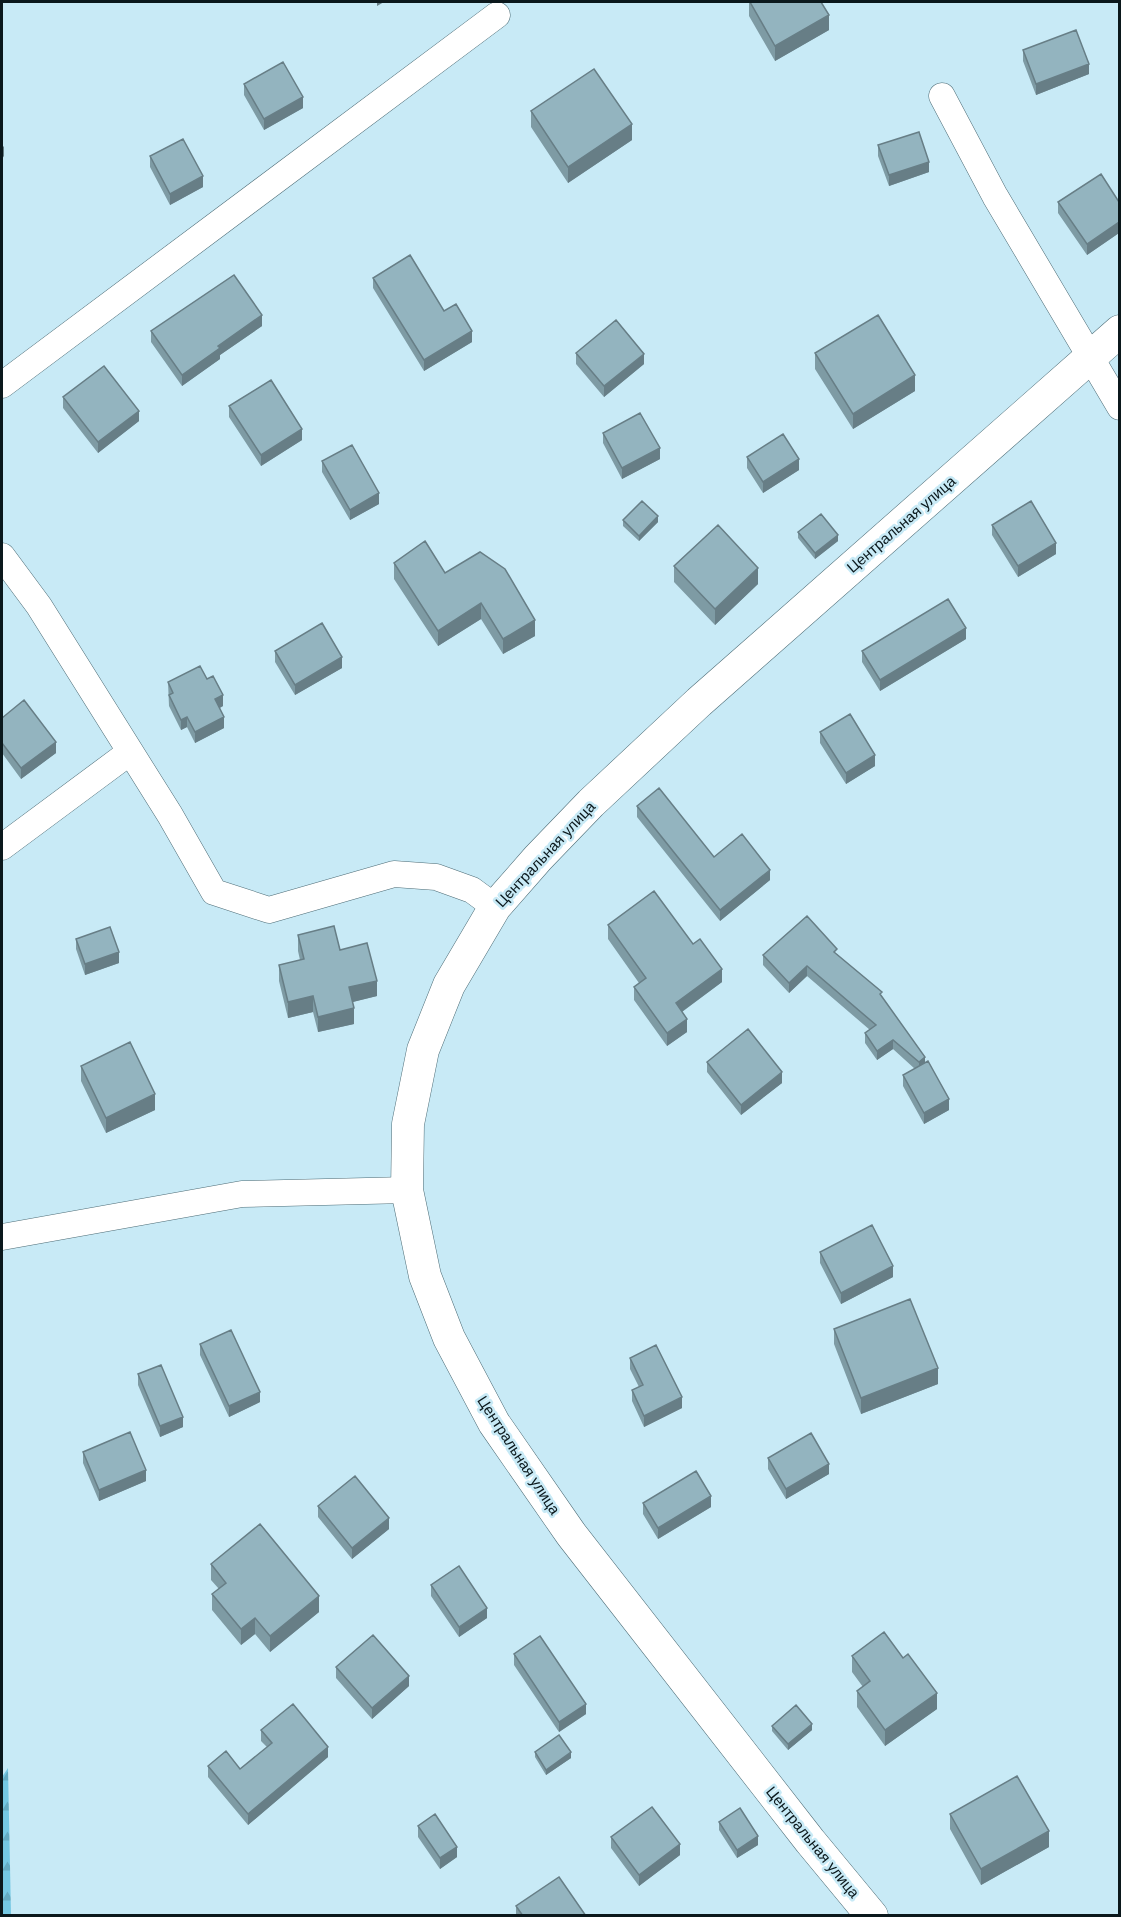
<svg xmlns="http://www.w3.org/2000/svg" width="1121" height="1917" font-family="Arial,sans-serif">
  <defs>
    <pattern id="forest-firs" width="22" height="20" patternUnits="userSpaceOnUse" patternTransform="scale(1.5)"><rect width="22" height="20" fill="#75c8e3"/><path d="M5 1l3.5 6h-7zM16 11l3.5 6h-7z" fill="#64abc2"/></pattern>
  </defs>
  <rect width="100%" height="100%" fill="#c8eaf6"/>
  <!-- forest -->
  <path fill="url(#forest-firs)" d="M8 1768 11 1915 2 1916V1777Z"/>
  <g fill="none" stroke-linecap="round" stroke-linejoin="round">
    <!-- minor casing -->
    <g stroke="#4d6c76" stroke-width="27">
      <path id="minor" d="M942 96 995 196 1120 407
        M2 385 497 15
        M2 556 39 606 170 815 214 892 269 910 394 874 436 877 472 890 495 907
        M2 847 130 752
        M2 1237 242 1194 407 1190"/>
    </g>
    <!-- tertiary casing -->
    <g stroke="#4d6c76" stroke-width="33">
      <path id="tertiary" d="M872 1916 810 1841 571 1534 494 1423 449 1338 425 1276 407 1190 408 1124 423 1050 449 985 495 907 538 858 591 803 699 702 1120 331"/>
    </g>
    <!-- minor -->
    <use href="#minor" stroke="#fff" stroke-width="26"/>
    <!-- tertiary -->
    <use href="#tertiary" stroke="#fff" stroke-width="32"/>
  </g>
  <!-- wall -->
  <path fill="#7e9ba4" d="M749 2H821L829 30 775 61 749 16Z
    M1023 50 1089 74 1036 95 1023 61Z
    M244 84 303 108 264 130 244 95Z
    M531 111 632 140 568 183 531 127Z
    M878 145 929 172 889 186 878 156Z
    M150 156 203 187 170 205 150 167Z
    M1058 202H1119V233L1087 255 1058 213Z
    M373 278 444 311 472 342 424 371 373 288Z
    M262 326 220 355V359L182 386 151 342V331Z
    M576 353 644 364 604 397 576 364Z
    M815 353 915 391 853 429 815 369Z
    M63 397 139 421 98 453 63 408Z
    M229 406 302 440 261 466 229 417Z
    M603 433 660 459 622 479 603 443Z
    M747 457 799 470 763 493 747 468Z
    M322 461 379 504 350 520 322 472Z
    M623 520 658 522 639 541 623 526Z
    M992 525 1056 554 1018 577 992 535Z
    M798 532 838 541 815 559 798 538Z
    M394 563 445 573 535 636 503 654 481 619 438 646 394 579Z
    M674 566 758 584 715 625 674 582Z
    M966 639 880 691 862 662V651Z
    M275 651 342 668 295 695 275 662Z
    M168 682 223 706 220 708 224 728 195 743 187 727 181 730 169 706Z
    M2 718 56 753 21 779 2 753Z
    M820 732 875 766 846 784 820 743Z
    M637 806 714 857 770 880 720 921 637 817Z
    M608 925 693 944 722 982 682 1012 687 1032 667 1046 634 1000V987L639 983 608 939Z
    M298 935 340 950 377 996 352 1002 354 1024 318 1032 313 1012 288 1018 279 981V965L300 960 298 951Z
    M76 939 119 963 85 975 76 949Z
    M837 954 882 997 925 1063 949 1110 924 1124 903 1086V1075L915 1069 893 1049 877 1060 865 1043V1033L870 1030 807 976 789 993 763 965V955Z
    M707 1062 782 1083 741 1115 707 1072Z
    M81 1066 155 1110 106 1133 81 1081Z
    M820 1252 893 1277 841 1304 820 1263Z
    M834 1329 938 1384 861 1414 834 1344Z
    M200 1344 260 1402 229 1417 200 1355Z
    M630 1358 682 1408 644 1427 632 1401V1390L639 1387 630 1369Z
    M138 1374 183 1427 160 1437 138 1385Z
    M83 1452 146 1481 99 1501 83 1463Z
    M768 1458 829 1474 786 1499 768 1469Z
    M643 1503 711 1507 658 1539 643 1514Z
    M318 1506 389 1529 352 1559 318 1517Z
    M211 1564 319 1612 270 1652 255 1634 241 1645 212 1610V1594L219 1589 211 1580Z
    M431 1585 487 1618 459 1637 431 1596Z
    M514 1654 586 1714 559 1732 514 1665Z
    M852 1656 937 1709 885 1746 857 1707V1691L863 1687 852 1672Z
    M336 1667 409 1686 372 1719 336 1678Z
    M772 1726 812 1730 788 1750 772 1731Z
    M261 1730 328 1757 248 1825 208 1777V1766L240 1769 267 1747 261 1741Z
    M535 1752 571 1758 546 1775 535 1757Z
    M950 1814 1049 1847 981 1885 950 1829Z
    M719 1822 758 1845 737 1858 719 1830Z
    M418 1826 457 1857 440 1869 418 1837Z
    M611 1837 680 1855 639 1886 611 1848Z
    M516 1906 586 1916H516Z"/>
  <!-- shaded-wall -->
  <path fill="#677e86" d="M377 2H384L377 6Z
    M829 15V30L775 61V46Z
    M1089 64V74L1036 95V84Z
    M303 97V108L264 130V119Z
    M632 124V140L568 183V167Z
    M4 146V156L2 159V148Z
    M929 162V172L889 186V175Z
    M203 176V187L170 205V194Z
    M1119 222V233L1087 255V244Z
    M262 315V326L220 355V359L182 386V375L218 346Z
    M472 331V342L424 371V360Z
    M644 354V364L604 397V386Z
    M915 375V391L853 429V414Z
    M139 411V421L98 453V442Z
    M302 429V440L261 466V455Z
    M660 448V459L622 479V468Z
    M799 459V470L763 493V482Z
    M379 493V504L350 520V510Z
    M658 516V522L639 541V536Z
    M838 535V541L815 559V553Z
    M1056 543V554L1018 577V566Z
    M758 568V584L715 625V609Z
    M481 603V619L438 646V631Z
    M535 620V636L503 654V639Z
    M966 628V639L880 691V680Z
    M342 657V668L295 695V685Z
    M223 695V706L215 710V699Z
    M187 717V727L181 730V720Z
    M224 717V728L195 743V732Z
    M56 742V753L21 779V768Z
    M875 755V766L846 784V773Z
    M770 870V880L720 921V910Z
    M119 952V963L85 975V964Z
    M807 966V976L789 993V983Z
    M722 969V982L676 1016V1003Z
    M377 981V996L349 1003V987Z
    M313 996V1012L288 1018V1002Z
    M354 1008V1024L318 1032V1017Z
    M687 1019V1032L667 1046V1033Z
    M893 1040V1049L877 1060V1051Z
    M925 1057V1067L919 1072V1062Z
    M782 1072V1083L741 1115V1105Z
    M155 1094V1110L106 1133V1118Z
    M949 1099V1110L924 1124V1113Z
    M893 1266V1277L841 1304V1293Z
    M938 1368V1384L861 1414V1398Z
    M260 1392V1402L229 1417V1406Z
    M682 1397V1408L644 1427V1416Z
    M183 1417V1427L160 1437V1426Z
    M829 1464V1474L786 1499V1489Z
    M146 1470V1481L99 1501V1490Z
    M711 1496V1507L658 1539V1528Z
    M389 1518V1529L352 1559V1548Z
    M319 1596V1612L270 1652V1636Z
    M487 1608V1618L459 1637V1627Z
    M255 1618V1634L241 1645V1629Z
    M409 1676V1686L372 1719V1708Z
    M937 1693V1709L885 1746V1730Z
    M586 1704V1714L559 1732V1722Z
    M812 1724V1730L788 1750V1744Z
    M328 1747V1757L248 1825V1814Z
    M571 1752V1758L546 1775V1770Z
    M1049 1831V1847L981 1885V1869Z
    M758 1836V1845L737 1858V1850Z
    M680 1844V1855L639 1886V1875Z
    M457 1847V1857L440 1869V1858Z"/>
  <!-- building -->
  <path fill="#93b4bf" stroke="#677e86" stroke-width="1.5" d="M750 2H821L829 15 775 46Z
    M1076 30 1089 64 1036 84 1023 50Z
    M283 62 303 97 264 119 244 84Z
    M594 69 632 124 568 167 531 111Z
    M919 132 929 162 889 175 878 145Z
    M183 139 203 176 170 194 150 156Z
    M1101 174 1119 202V222L1087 244 1058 202Z
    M410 255 444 311 456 304 472 331 424 360 373 278Z
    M234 275 262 315 218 346 220 348 182 375 151 331Z
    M878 315 915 375 853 414 815 353Z
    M616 320 644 354 604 386 576 353Z
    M104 366 139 411 98 442 63 397Z
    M271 380 302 429 261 455 229 406Z
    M640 413 660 448 622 468 603 433Z
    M783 434 799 459 763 482 747 457Z
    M352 445 379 493 350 510 322 461Z
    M642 501 658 516 639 536 623 520Z
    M1031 501 1056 543 1018 566 992 525Z
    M821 514 838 535 815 553 798 532Z
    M718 525 758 568 715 609 674 566Z
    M425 541 445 573 480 552 505 569 535 620 503 639 481 603 438 631 394 563Z
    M948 599 966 628 880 680 862 651Z
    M322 623 342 657 295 685 275 651Z
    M200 666 207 679 213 676 223 695 215 699 224 717 195 732 187 717 181 720 169 695 173 693 168 682Z
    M24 700 56 742 21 768 2 743V718Z
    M850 714 875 755 846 773 820 732Z
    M659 788 714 857 742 834 770 870 720 910 637 806Z
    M654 891 693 944 700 939 722 969 676 1003 687 1019 667 1033 634 987 646 978 608 925Z
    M807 916 837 949 834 952 882 992 880 994 925 1057 919 1062 893 1040 877 1051 865 1033 876 1025 807 966 789 983 763 955Z
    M334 926 340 950 367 943 377 981 349 987 354 1008 318 1017 313 996 288 1002 279 965 304 959 298 935Z
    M110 927 119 952 85 964 76 939Z
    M748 1029 782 1072 741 1105 707 1062Z
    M130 1042 155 1094 106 1118 81 1066Z
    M928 1061 949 1099 924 1113 903 1075Z
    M872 1225 893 1266 841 1293 820 1252Z
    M910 1299 938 1368 861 1398 834 1329Z
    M231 1330 260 1392 229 1406 200 1344Z
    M656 1345 682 1397 644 1416 632 1390 643 1385 630 1358Z
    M161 1365 183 1417 160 1426 138 1374Z
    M130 1432 146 1470 99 1490 83 1452Z
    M811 1433 829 1464 786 1489 768 1458Z
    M696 1471 711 1496 658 1528 643 1503Z
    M355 1476 389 1518 352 1548 318 1506Z
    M260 1524 319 1596 270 1636 255 1618 241 1629 212 1594 226 1583 211 1564Z
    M459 1566 487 1608 459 1627 431 1585Z
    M884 1632 903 1658 908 1654 937 1693 885 1730 857 1691 870 1681 852 1656Z
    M373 1635 409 1676 372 1708 336 1667Z
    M540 1636 586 1704 559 1722 514 1654Z
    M293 1704 328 1747 248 1814 208 1766 226 1751 240 1769 272 1743 261 1730Z
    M796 1705 812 1724 788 1744 772 1726Z
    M559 1735 571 1752 546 1770 535 1752Z
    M1017 1776 1049 1831 981 1869 950 1814Z
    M652 1807 680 1844 639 1875 611 1837Z
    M740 1808 758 1836 737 1850 719 1822Z
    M435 1814 457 1847 440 1858 418 1826Z
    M559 1877 586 1916H523L516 1906Z"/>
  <g text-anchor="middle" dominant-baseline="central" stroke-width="5" stroke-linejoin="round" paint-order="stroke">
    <!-- street labels -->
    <g font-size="15" fill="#0b181c" stroke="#c8eaf6">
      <text transform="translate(901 524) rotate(-41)">Центральная улица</text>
      <text transform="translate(545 854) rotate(-47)">Центральная улица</text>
      <text transform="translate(519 1455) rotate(57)">Центральная улица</text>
      <text transform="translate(813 1842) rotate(51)">Центральная улица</text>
    </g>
  </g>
  <!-- border -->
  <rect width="1121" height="1917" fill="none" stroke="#0b181c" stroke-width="6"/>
</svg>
